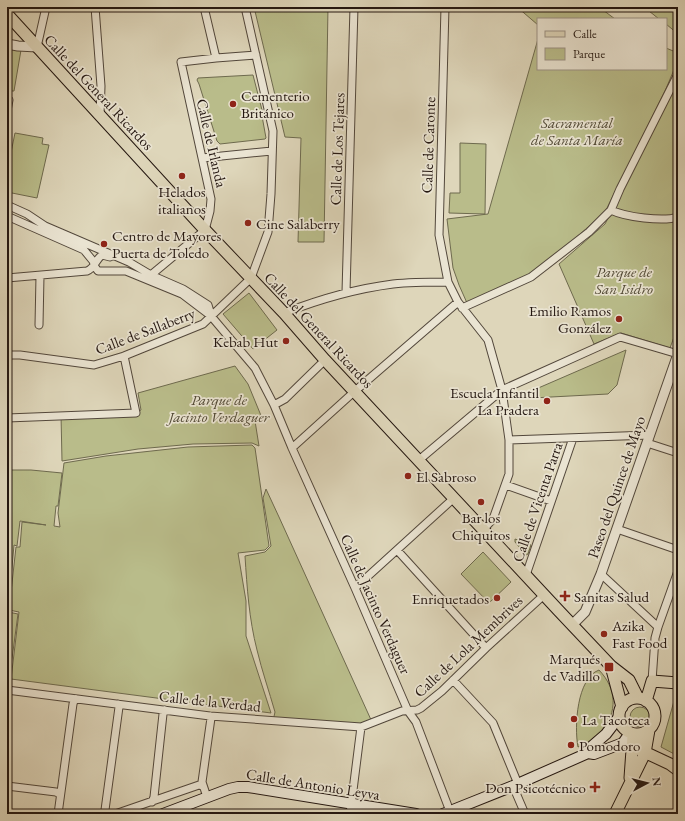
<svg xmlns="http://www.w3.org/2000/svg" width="685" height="821" font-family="'EB Garamond',serif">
  <rect width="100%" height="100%" fill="#ded6ba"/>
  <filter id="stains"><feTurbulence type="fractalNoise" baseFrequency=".005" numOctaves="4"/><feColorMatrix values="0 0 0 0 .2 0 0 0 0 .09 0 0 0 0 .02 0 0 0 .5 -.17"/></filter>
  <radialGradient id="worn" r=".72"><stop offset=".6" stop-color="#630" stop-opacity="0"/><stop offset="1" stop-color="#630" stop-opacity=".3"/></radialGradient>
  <!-- green -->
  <path fill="#b9bc8a" stroke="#6e6a4e" d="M254 7H328L324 242H298L301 138 285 137Z
    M517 7H599L615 19H538V25Z
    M644 7H678V34L666 24V19H659Z
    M538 39V69H666V48L678 53 676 65 665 91 605 212 536 273 467 303 459 285 453 268 447 219 488 214Z
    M7 47 21 50 14 91H7Z
    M253 75 262 110 263 115 262 116 266 138 265 139 220 144 217 141 199 84 197 80 198 78Z
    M678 82V326L670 348 621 333 594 344 559 264 605 224Z
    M15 133 43 138 42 144 49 145 37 198 7 192V172Z
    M460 143 486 144 485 214 449 213 450 193H460Z
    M249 293 277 330 253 349 223 314Z
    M626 350 617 385 608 394 532 398 536 389Z
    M235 366 248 384 262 418 255 421 259 446 252 443 193 444 138 449 62 461 61 415 136 413 141 410 138 393Z
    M252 445 255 448 269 546 265 550 238 553 246 601V636L271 713 11 679 19 612 9 610 16 547H20L22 522 46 525 20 521 17 546 14 545 8 612 18 614 9 681H7V470H31L62 473 58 506H56L54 526 60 527 58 513 64 463 106 456 188 447Z
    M266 489 279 517 372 722 361 727 273 721 275 712C269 691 262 671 257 650 249 619 247 587 245 556L265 552 271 546 263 498Z
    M515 539 531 545 528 554 526 555 515 542Z
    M483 552 511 582 489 603 461 574Z
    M599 670C617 689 618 712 601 732 600 734 598 737 595 739 591 743 583 744 578 747 574 726 577 678 599 670Z
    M676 694H678V756L661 747Z
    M630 717a10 10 0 1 1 20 0a10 10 0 1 1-20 0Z"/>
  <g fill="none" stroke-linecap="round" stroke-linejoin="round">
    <!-- minor casing -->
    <g stroke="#52473b" stroke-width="9">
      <path id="minor" d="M95 7 101 86 100 115
        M204 7 216 58
        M445 7 439 235 448 282 458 302 488 340 502 390 509 440V474L493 519 483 530
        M37 47 46 7
        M7 111 9 100
        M202 158 272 151
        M7 205 27 214 45 226 129 262 151 275 183 289 208 305 211 315
        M611 210C625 217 663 222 678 217
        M7 216 84 250 93 261 95 267 98 271H126L182 294 211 316 255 368 274 405 292 448 355 588 408 711 416 722 451 814
        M151 275 205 230 210 211 211 199 181 62 216 58 256 55
        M7 278 87 271C95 268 95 260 102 255L110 257
        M346 292 354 7
        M462 308 531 277 589 232 611 210 620 189 678 74
        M284 313C320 299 354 289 393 284 411 282 430 282 448 282
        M39 325 40 276
        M7 355H20L94 365 124 356 203 324 251 278 268 232 271 194 273 131 245 7
        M274 405 285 399 325 360
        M7 418 136 413 124 356
        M509 440 650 435
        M647 443 678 453
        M292 448 355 391 458 302
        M419 460 502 390 620 337 678 354
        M506 485 551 501
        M617 529 678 550
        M397 550 486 648
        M601 574 658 627
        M526 575 573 438
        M355 588 454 498
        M453 680 493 723 518 784
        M652 681 655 638 658 627 678 571
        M7 690 210 716 361 727 402 711 417 710 421 708 442 691 486 648 544 595
        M7 786 56 792 60 794
        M513 786 525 814
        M207 797 202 782 211 718 210 716
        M152 802 154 797 163 714 165 710
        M58 814 73 704 74 701 76 699
        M107 814 105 810 119 707 118 704
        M115 814 199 785 202 786
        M350 814 361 727"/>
    </g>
    <!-- tertiary casing -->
    <g stroke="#52473b" stroke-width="11">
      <path id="tertiary" d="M7 44 18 46 37 47
        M572 625 585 612 601 574 678 354"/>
    </g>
    <!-- secondary casing -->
    <g stroke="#241711" stroke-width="12">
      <path id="secondary" d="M588 753 591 747 606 734 619 717
        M163 814 229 789 238 787H248L416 814
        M443 814 513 786 588 753 594 754 623 743 630 733"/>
    </g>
    <!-- primary casing -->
    <g stroke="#241711" stroke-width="13">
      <path id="primary" d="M7 14 205 230 284 313 325 360 559 611 611 666 629 680 638 698
        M611 666 622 707
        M619 716a18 18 0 1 1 36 0a18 18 0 1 1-36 0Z
        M646 701 652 681 678 683
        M635 734 640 750 670 764 678 770
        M630 778 633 736
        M615 814 645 753 649 730"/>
    </g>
    <!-- minor -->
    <use href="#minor" stroke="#eae4d2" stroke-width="7"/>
    <!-- tertiary -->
    <use href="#tertiary" stroke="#eae4d2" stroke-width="9"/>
    <!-- secondary -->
    <use href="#secondary" stroke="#eae4d2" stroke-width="10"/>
    <!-- primary -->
    <use href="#primary" stroke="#ded6ba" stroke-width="11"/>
  </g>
  <!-- markers -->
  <g fill="#8f2418" stroke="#eae4d2" stroke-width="1.5">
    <circle cx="233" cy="104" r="4"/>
    <circle cx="182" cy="176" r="4"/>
    <circle cx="248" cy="223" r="4"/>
    <circle cx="104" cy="244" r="4"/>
    <circle cx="619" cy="319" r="4"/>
    <circle cx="286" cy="341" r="4"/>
    <circle cx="547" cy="401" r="4"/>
    <circle cx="408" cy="476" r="4"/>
    <circle cx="481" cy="502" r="4"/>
    <path d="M563 590h4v4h4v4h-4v4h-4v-4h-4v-4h4z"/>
    <circle cx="497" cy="598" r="4"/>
    <circle cx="604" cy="634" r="4"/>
    <rect x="604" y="662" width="10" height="10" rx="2"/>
    <circle cx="574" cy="719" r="4"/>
    <circle cx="571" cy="745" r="4"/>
    <path d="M593 781h4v4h4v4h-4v4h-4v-4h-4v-4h4z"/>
  </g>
  <g text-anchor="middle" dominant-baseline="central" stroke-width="3.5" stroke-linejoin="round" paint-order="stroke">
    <!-- street labels -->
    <g font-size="15" fill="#241711" stroke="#eae4d2">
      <text transform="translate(99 92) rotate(47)">Calle del General Ricardos</text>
      <text transform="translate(212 143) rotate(77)">Calle de Irlanda</text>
      <text transform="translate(428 145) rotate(-88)">Calle de Caronte</text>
      <text transform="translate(337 149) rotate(-88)">Calle de Los Tejares</text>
      <text transform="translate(319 330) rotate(47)">Calle del General Ricardos</text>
      <text transform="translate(145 331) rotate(-21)">Calle de Sallaberry</text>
      <text transform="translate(616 487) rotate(-71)">Paseo del Quince de Mayo</text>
      <text transform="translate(537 502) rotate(-71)">Calle de Vicenta Parra</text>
      <text transform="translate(376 604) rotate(66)">Calle de Jacinto Verdaguer</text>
      <text transform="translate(468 646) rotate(-43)">Calle de Lola Membrives</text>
      <text transform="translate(210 701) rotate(6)">Calle de la Verdad</text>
      <text transform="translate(313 784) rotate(9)">Calle de Antonio Leyva</text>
    </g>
    <!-- poi labels -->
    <g font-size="15" fill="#241711" stroke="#eae4d2" text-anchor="start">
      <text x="241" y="95">Cementerio<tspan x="241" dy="17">Británico</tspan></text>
      <text x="182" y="191" text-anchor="middle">Helados<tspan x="182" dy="17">italianos</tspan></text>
      <text x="256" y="223">Cine Salaberry</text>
      <text x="112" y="235">Centro de Mayores<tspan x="112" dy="17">Puerta de Toledo</tspan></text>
      <text x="611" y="310" text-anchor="end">Emilio Ramos<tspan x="611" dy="17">González</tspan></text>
      <text x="278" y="341" text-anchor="end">Kebab Hut</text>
      <text x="539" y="392" text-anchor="end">Escuela Infantil<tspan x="539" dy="17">La Pradera</tspan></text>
      <text x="416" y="476">El Sabroso</text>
      <text x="481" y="517" text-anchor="middle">Bar los<tspan x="481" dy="17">Chiquitos</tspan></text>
      <text x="574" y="596">Sanitas Salud</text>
      <text x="489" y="598" text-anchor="end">Enriquetados</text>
      <text x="612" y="625">Azika<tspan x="612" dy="17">Fast Food</tspan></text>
      <text x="600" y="658" text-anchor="end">Marqués<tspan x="600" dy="17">de Vadillo</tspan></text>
      <text x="582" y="719">La Tacoteca</text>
      <text x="579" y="745">Pomodoro</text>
      <text x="586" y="787" text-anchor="end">Don Psicotécnico</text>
    </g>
    <!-- park labels -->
    <g font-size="15" font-style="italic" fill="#514935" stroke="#eae4d2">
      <text x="577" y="122">Sacramental<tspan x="577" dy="17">de Santa María</tspan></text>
      <text x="624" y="271">Parque de<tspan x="624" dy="17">San Isidro</tspan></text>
      <text x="219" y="399">Parque de<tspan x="219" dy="17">Jacinto Verdaguer</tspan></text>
    </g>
  </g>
  <!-- margin -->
  <rect width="685" height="821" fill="none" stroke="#ded6ba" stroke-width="24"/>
  <rect x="8" y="8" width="669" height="805" fill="none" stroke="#241711" stroke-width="2"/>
  <rect x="12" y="12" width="661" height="797" fill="none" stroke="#241711"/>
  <!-- legend -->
  <rect x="537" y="18" width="130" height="52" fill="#eae4d2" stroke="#9b9285"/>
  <rect x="545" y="31" width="20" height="6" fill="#ded6ba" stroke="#9b9285"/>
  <text x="573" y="38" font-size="12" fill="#241711">Calle</text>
  <rect x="545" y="48" width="20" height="12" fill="#b9bc8a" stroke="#9b9285"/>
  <text x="573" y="58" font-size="12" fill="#241711">Parque</text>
  <!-- north arrow -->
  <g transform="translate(647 783) rotate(83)" stroke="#eae4d2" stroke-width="3" paint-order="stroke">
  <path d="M0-3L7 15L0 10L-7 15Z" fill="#241711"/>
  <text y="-6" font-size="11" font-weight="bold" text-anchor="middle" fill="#241711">N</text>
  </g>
  <rect width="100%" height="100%" filter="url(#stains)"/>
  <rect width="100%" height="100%" fill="url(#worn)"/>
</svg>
